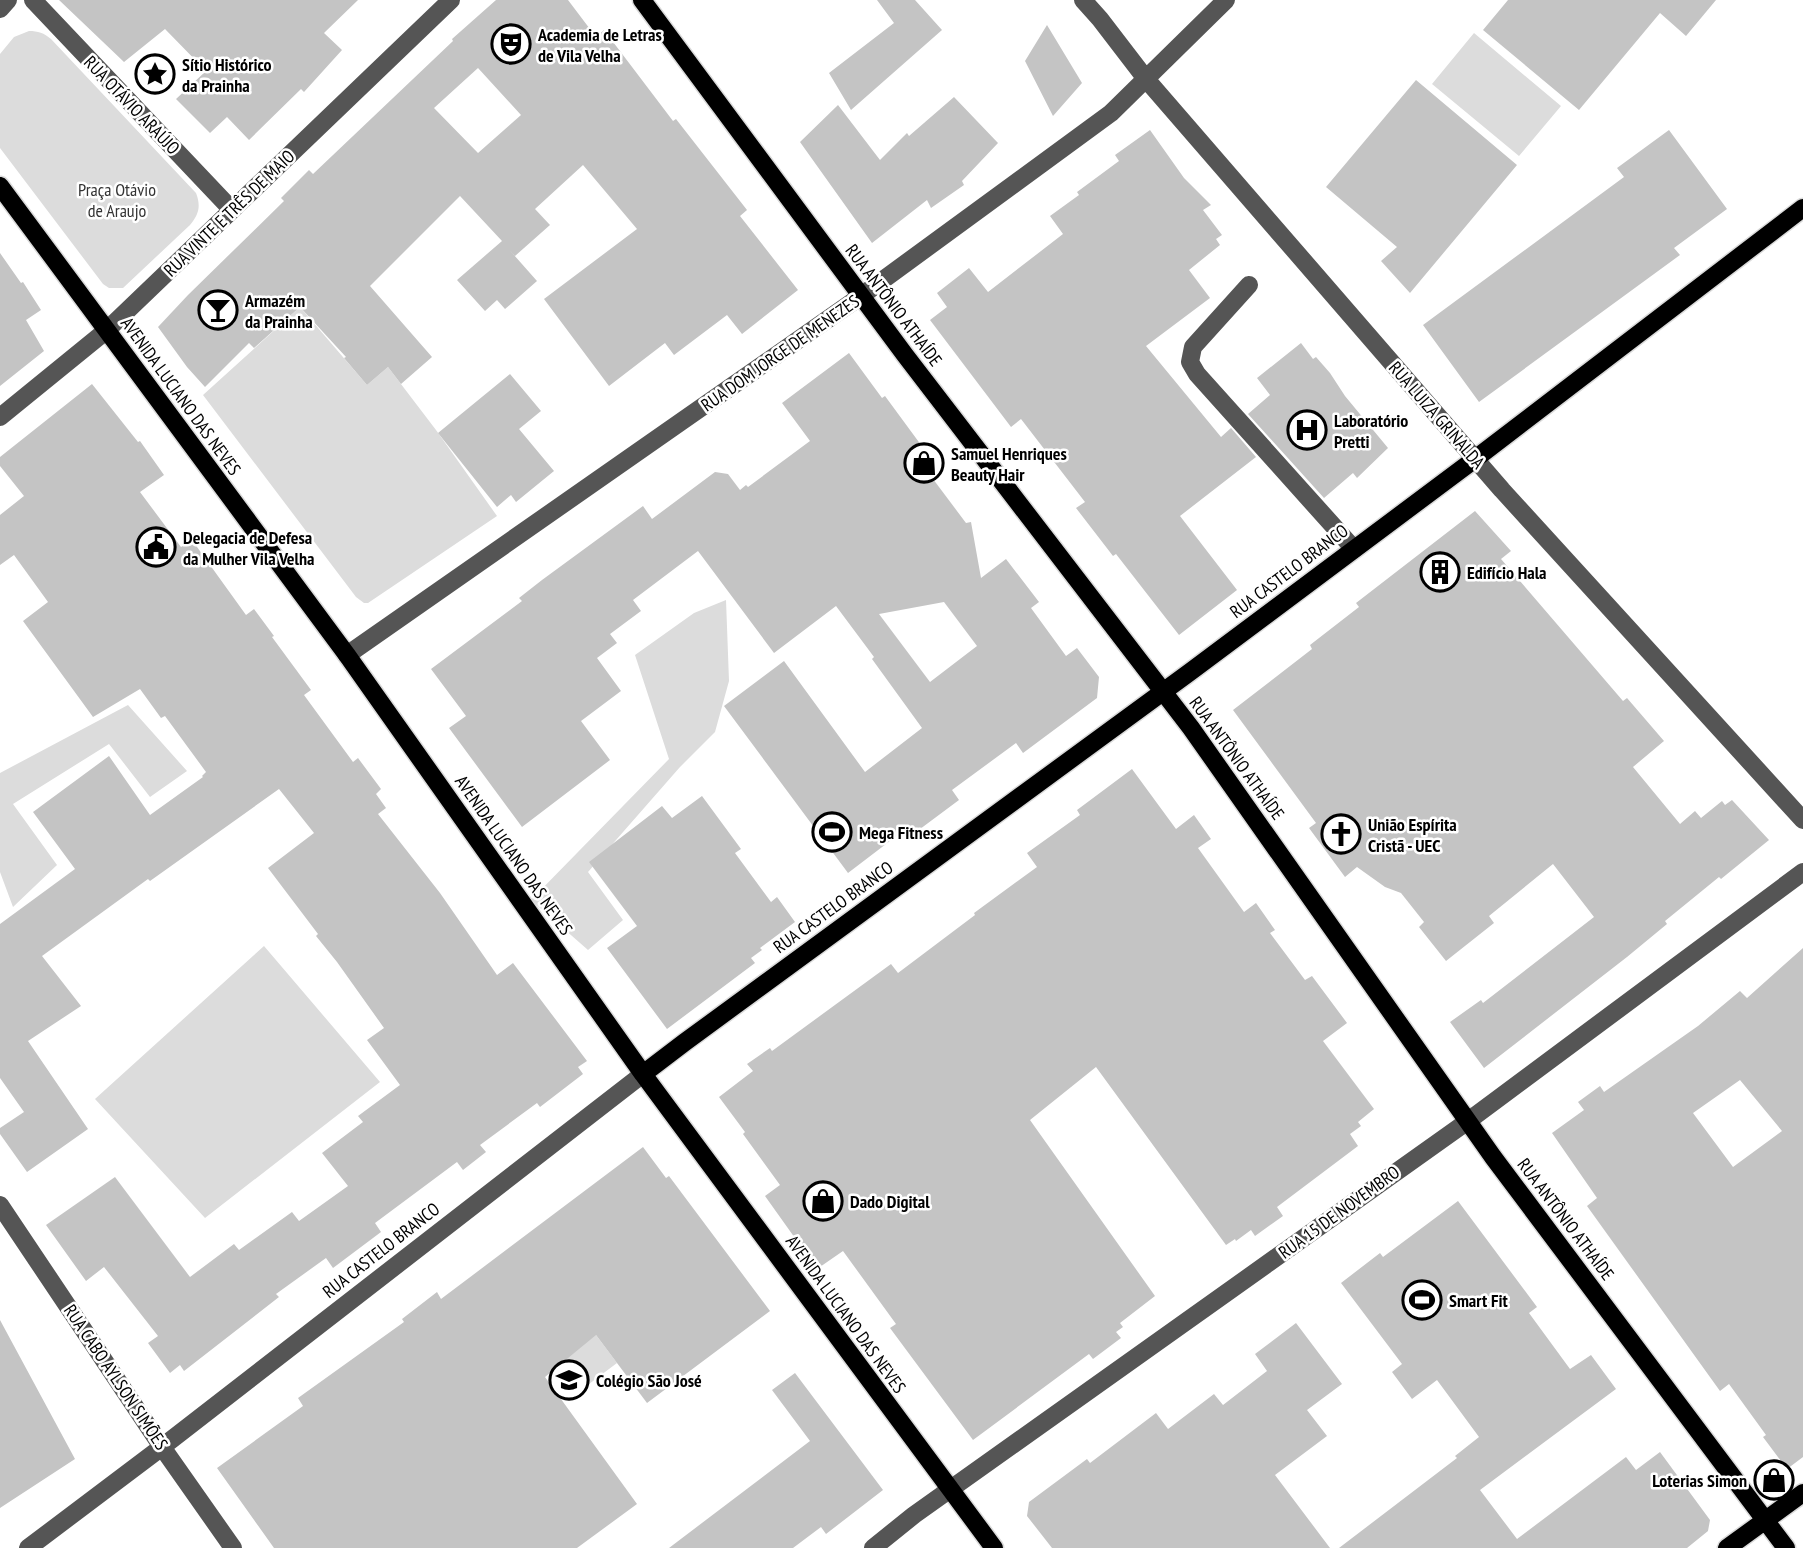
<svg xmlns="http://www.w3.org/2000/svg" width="1803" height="1548" font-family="'PT Sans Narrow',sans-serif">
  <rect width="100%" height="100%" fill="#fff"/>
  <!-- green -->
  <path fill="#dcdcdc" d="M29 31C38 31 44 33 51 39L196 193C201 206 199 214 190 225L123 288H109L103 284 0 148V54L14 37Z
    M1474 33 1561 106 1519 156 1432 84Z
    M300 307 367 385 388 367 436 430 497 516 368 603H364L356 597 203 395Z
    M726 600 729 681 715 732 680 767 588 872 623 920 588 950 531 900 669 759 635 655 694 613Z
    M128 705 187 771 150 797 109 744 13 804 57 865 13 907 0 872V773Z
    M264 946 380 1082 205 1218 95 1099Z
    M562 1290 617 1363 577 1393 522 1319Z"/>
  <!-- building -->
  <path fill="#c4c4c4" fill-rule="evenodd" d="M59 0H358L324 33 342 50 304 92 301 89 249 140 227 117 210 133 176 99 206 71 165 29 124 62Z
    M496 0H568L596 37 604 30 673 121 676 119 747 210 740 216 798 290 742 334 727 315 674 355 665 343 609 386 544 299 637 229 583 165 535 209 550 225 515 256 506 246 537 281 505 309 497 300 485 311 457 280 502 241 460 196 370 286 432 357 401 384 388 367 367 385 344 358 346 357 300 307 254 348 249 343 205 387 187 367 158 327 188 295 284 201 281 198 309 170 313 174 453 41 452 39ZM478 68 521 115 478 153 434 108Z
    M877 0H915L942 30 851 110 829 73 894 23Z
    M1508 0H1716L1686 36 1660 13 1579 110 1483 30Z
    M1047 25 1082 83 1053 116 1025 61Z
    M1416 80 1517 165 1410 293 1381 261 1397 247 1326 187Z
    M954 97 998 143 962 181 964 185 931 208 927 200 872 243 800 142 838 105 880 160 907 133 909 136Z
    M1150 130 1184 178 1211 205 1203 210 1222 235 1216 239 1220 245 1189 270 1210 298 1146 346 1221 437 1231 428 1256 457 1180 516 1237 590 1179 635 1116 554 1113 556 1076 508 1085 502 1021 419 1011 427 930 320 947 307 937 293 969 268 988 292 1063 234 1050 216 1079 195 1077 192 1119 161 1115 155Z
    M1669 130 1727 209 1674 248 1680 255 1479 402 1423 325 1624 177 1617 168Z
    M0 253 21 283 23 282 41 310 26 320 44 351 0 386Z
    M1301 343 1313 359 1316 357 1330 373 1345 396 1388 448 1357 478 1353 473 1324 498 1248 414 1270 395 1257 378Z
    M849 353 882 398 885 396 935 464 927 471 966 523 971 522 981 578 1006 559 1039 602 1031 608 1066 656 1077 648 1099 677 1097 698 1023 753 1016 743 952 790 959 800 912 835 907 828 848 873 724 706 784 661 865 772 922 728 872 659 874 657 836 606 774 653 698 551 633 600 641 611 610 634 617 643 597 658 621 691 581 721 610 760 522 827 449 728 466 716 431 669 522 601 519 598 542 580 643 506 652 519 715 472 728 474 740 490 746 485 748 487 810 441 782 403ZM944 602 977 646 930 682 879 614Z
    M510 374 541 411 519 429 554 471 516 502 511 495 497 507 438 433Z
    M92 384 138 442 140 441 164 475 140 492 181 547 192 540 246 615 254 609 274 636 272 637 311 690 304 695 353 762 358 758 381 789 376 794 386 808 378 814 440 893 497 975 513 963 587 1061 578 1067 583 1074 540 1107 537 1103 480 1145 486 1152 463 1170 457 1162 375 1223 381 1232 333 1268 326 1258 276 1294 279 1297 184 1371 180 1365 170 1373 148 1343 158 1336 104 1267 86 1281 46 1225 115 1177 190 1277 234 1244 239 1250 292 1212 299 1221 348 1186 322 1153 363 1122 358 1116 400 1085 367 1040 384 1028 337 962 316 936 318 934 268 868 314 833 279 789 150 881 148 879 42 956 81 1006 28 1041 88 1129 27 1172 0 1134V1128L24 1112 0 1078V924L75 869 33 812 109 756 150 815 203 777 202 776 206 772 165 716 161 718 140 689 93 717 23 621 48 602 14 555 0 565V515L24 496 0 466V457Z
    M1475 511 1511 551 1501 559 1623 701 1627 698 1664 741 1633 767 1680 824 1695 811 1701 818 1722 801 1725 805 1732 800 1769 840 1721 879 1719 877 1665 921 1667 924 1627 957 1484 1068 1450 1022 1481 1000 1483 1003 1594 917 1553 864 1489 916 1494 923 1446 961 1419 927 1424 922 1401 893 1385 887 1357 867 1345 877 1309 828 1316 823 1233 710 1312 649 1310 645 1359 607 1356 603Z
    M1132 769 1176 829 1194 815 1211 839 1198 848 1244 912 1256 903 1275 930 1270 933 1305 980 1312 976 1347 1023 1323 1041 1374 1109 1358 1122 1361 1126 1350 1134 1358 1146 1277 1207 1283 1216 1255 1236 1251 1230 1236 1241 1235 1239 1226 1245 1096 1067 1030 1120 1155 1296 1120 1323 1123 1327 1116 1332 1121 1338 1093 1359 1089 1354 973 1440 890 1328 896 1324 843 1251 817 1269 765 1196 780 1185 743 1134 745 1132 719 1097 753 1071 747 1064 770 1048 772 1051 891 964 898 973 975 915 974 913 1037 867 1027 853 1080 815 1077 810Z
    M702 796 741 849 735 853 771 902 777 897 795 922 760 948 762 950 751 958 755 963 667 1029 607 948 637 926 589 862 662 806 672 818Z
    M1803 948V1457L1787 1469 1763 1437 1766 1435 1729 1384 1720 1391 1587 1206 1597 1198 1552 1133 1584 1110 1578 1102 1600 1086 1604 1092 1698 1026 1740 991 1747 998ZM1740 1080 1782 1131 1733 1167 1693 1113Z
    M643 1147 666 1178 669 1176 770 1311 647 1403 596 1335 545 1377 637 1504 577 1548H274L217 1468 303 1406 298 1398 404 1322 402 1319 437 1292 441 1299Z
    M1458 1201 1537 1307 1529 1313 1570 1369 1591 1355 1616 1389 1480 1490 1517 1539 1626 1457 1636 1470 1660 1452 1710 1520 1708 1531 1687 1548H1339L1457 1458 1455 1456 1479 1437 1437 1380 1412 1399 1392 1372 1402 1364 1341 1283 1380 1253 1383 1257Z
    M0 1320 75 1459 0 1508Z
    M1296 1323 1342 1384 1307 1410 1327 1436 1275 1475 1330 1548H1052L1027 1516 1029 1502 1087 1459 1090 1463 1156 1413 1168 1429 1214 1394 1223 1405 1267 1371 1255 1354Z
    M795 1373 883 1490 826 1534 821 1527 793 1548H669L810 1441 772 1390Z"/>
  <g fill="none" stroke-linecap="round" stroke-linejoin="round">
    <!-- major casing -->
    <g stroke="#dbdbdb" stroke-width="21">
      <path id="major" d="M642 0 905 355 1191 728 1493 1157 1786 1548
        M0 186 347 655 643 1074 994 1548
        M643 1074 685 1042 1190 672 1475 459 1803 208
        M1727 1548 1803 1493"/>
    </g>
    <!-- minor -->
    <path stroke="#555" stroke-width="18" d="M33 0 232 210
      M1083 0 1100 19 1146 79 1502 490 1803 820
      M0 9 8 0
      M1249 285 1193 347 1190 362 1197 374 1354 549
      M0 417 107 330 451 0
      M347 655 861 296 1111 113 1226 0
      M0 1205 162 1447 233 1548
      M28 1548 162 1447 643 1074
      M873 1548 914 1515 1468 1121 1803 872"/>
    <!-- major -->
    <use href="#major" stroke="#000" stroke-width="18"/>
  </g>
  <!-- icons -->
  <defs>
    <g id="theatre-ring" transform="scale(2.0125)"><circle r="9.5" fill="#fff" stroke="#000" stroke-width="1.5"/><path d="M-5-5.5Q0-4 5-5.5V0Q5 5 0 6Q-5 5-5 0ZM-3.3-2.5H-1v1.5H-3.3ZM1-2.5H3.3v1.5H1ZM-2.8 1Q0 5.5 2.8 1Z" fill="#000"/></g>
    <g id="sight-ring" transform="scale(2.0125)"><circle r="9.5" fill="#fff" stroke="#000" stroke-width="1.5"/><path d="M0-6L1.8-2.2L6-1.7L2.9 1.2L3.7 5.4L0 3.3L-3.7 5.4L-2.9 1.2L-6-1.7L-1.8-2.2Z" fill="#000"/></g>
    <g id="bar-ring" transform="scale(2.0125)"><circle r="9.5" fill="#fff" stroke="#000" stroke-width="1.5"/><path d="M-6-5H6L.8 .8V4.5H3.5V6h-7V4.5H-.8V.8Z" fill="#000"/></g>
    <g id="hospital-ring" transform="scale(2.0125)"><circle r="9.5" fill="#fff" stroke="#000" stroke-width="1.5"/><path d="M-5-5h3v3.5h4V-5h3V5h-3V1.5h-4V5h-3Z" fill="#000"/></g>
    <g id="shop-ring" transform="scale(2.0125)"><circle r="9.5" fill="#fff" stroke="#000" stroke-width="1.5"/><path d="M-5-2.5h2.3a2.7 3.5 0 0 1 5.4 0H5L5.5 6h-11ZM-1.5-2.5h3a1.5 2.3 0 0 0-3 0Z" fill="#000"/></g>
    <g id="civic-ring" transform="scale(2.0125)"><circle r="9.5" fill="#fff" stroke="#000" stroke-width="1.5"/><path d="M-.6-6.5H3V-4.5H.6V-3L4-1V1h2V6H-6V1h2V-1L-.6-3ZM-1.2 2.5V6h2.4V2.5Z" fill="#000"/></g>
    <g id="building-ring" transform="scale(2.0125)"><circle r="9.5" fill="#fff" stroke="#000" stroke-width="1.5"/><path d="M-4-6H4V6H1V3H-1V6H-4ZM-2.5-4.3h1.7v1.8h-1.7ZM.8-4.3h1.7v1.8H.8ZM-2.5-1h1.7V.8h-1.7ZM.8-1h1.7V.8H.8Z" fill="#000"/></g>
    <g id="stadium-ring" transform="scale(2.0125)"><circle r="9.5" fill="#fff" stroke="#000" stroke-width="1.5"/><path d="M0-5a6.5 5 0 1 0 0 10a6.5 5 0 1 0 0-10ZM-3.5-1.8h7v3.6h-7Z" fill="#000"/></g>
    <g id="church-ring" transform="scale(2.0125)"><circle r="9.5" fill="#fff" stroke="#000" stroke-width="1.5"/><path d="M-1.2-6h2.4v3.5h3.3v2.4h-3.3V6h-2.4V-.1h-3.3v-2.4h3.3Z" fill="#000"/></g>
    <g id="school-ring" transform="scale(2.0125)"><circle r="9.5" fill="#fff" stroke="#000" stroke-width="1.5"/><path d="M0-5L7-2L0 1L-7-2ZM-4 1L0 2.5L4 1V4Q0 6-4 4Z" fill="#000"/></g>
  </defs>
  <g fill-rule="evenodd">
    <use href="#theatre-ring" x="511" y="44"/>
    <use href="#sight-ring" x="155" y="74"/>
    <use href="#bar-ring" x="218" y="310"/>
    <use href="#hospital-ring" x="1307" y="430"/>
    <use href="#shop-ring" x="924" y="463"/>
    <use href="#civic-ring" x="156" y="547"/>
    <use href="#building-ring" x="1440" y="572"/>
    <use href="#stadium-ring" x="832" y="832"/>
    <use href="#church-ring" x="1341" y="834"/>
    <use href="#shop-ring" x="823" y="1201"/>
    <use href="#stadium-ring" x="1422" y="1300"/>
    <use href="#school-ring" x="569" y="1380"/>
    <use href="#shop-ring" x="1774" y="1480"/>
  </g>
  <g text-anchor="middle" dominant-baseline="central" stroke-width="5" stroke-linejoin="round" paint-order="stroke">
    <!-- poi labels -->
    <g font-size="18" font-weight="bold" fill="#000" stroke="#fff" text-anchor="start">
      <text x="538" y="34">Academia de Letras<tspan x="538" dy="21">de Vila Velha</tspan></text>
      <text x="182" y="64">Sítio Histórico<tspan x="182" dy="21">da Prainha</tspan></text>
      <text x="245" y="300">Armazém<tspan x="245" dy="21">da Prainha</tspan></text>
      <text x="1334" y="420">Laboratório<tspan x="1334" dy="21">Pretti</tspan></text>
      <text x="951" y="453">Samuel Henriques<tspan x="951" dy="21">Beauty Hair</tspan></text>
      <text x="183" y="537">Delegacia de Defesa<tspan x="183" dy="21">da Mulher Vila Velha</tspan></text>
      <text x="1467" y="572">Edifício Hala</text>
      <text x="1368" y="824">União Espírita<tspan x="1368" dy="21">Cristã - UEC</tspan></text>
      <text x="859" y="832">Mega Fitness</text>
      <text x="850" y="1201">Dado Digital</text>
      <text x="1449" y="1300">Smart Fit</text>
      <text x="596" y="1380">Colégio São José</text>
      <text x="1747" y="1480" text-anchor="end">Loterias Simon</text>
    </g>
    <!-- street labels -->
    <g font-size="18" fill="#000" stroke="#fff">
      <text transform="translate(132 105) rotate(46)">RUA OTÁVIO ARAÚJO</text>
      <text transform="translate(229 213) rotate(-44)">RUA VINTE E TRÊS DE MAIO</text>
      <text transform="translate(894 305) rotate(53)">RUA ANTÔNIO ATHAÍDE</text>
      <text transform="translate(780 353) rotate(-35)">RUA DOM JORGE DE MENEZES</text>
      <text transform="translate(181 396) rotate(54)">AVENIDA LUCIANO DAS NEVES</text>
      <text transform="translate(1437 415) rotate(49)">RUA LUIZA GRINALDA</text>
      <text transform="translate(1289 571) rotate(-37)">RUA CASTELO BRANCO</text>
      <text transform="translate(1237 758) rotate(54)">RUA ANTÔNIO ATHAÍDE</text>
      <text transform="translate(514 855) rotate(55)">AVENIDA LUCIANO DAS NEVES</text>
      <text transform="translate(833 907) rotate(-36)">RUA CASTELO BRANCO</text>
      <text transform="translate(1339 1212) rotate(-36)">RUA 15 DE NOVEMBRO</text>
      <text transform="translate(1566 1219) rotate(53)">RUA ANTÔNIO ATHAÍDE</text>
      <text transform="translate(381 1250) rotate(-38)">RUA CASTELO BRANCO</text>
      <text transform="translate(846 1314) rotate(54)">AVENIDA LUCIANO DAS NEVES</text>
      <text transform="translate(116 1377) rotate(56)">RUA CABO AYLSON SIMÕES</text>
    </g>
    <!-- park labels -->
    <g font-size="18" fill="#333" stroke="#fff">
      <text x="117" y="189">Praça Otávio<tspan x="117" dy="21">de Araujo</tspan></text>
    </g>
  </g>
</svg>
